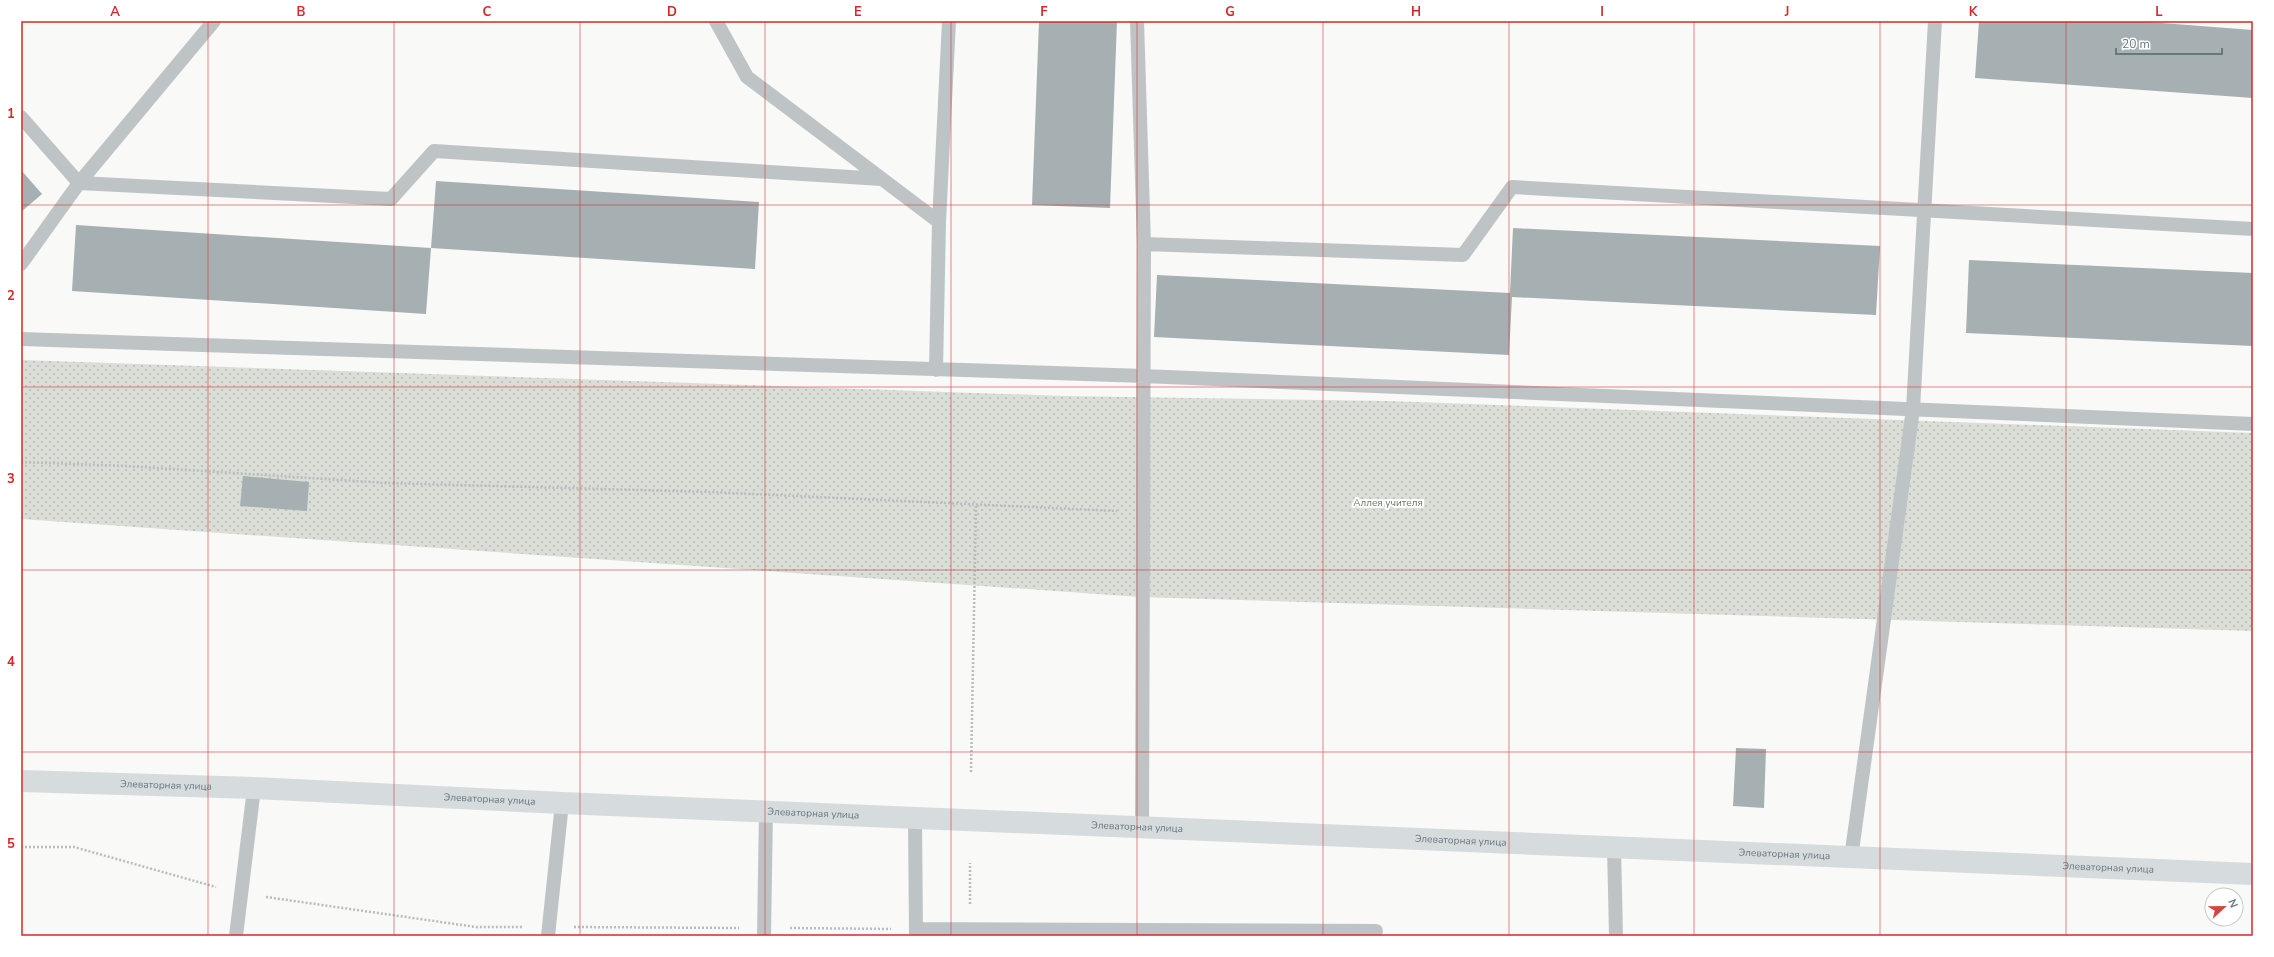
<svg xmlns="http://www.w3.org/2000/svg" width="2274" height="957" font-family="'Nunito Sans',sans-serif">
  <defs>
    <pattern id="green-dots" width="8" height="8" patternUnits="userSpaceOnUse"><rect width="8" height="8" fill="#daded7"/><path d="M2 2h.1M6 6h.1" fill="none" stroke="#b5b9b4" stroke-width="1.8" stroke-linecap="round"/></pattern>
  </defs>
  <rect width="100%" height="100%" fill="#f9f9f7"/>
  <!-- green -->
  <path fill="url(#green-dots)" d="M21 360 1065 396 1388 401 2253 433V631L1140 597 21 519Z"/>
  <!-- building -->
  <path fill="#a6b0b3" d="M1039 21H1117L1110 208 1032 205Z
    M1979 21H2136L2253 30V98L1975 78Z
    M21 170 42 194 21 212Z
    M436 181 759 202 755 269 431 248Z
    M76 225 431 248 426 314 72 291Z
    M1513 228 1880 246 1876 315 1512 297 1509 355 1154 337 1157 275 1510 293Z
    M1969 260 2253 273V346L1966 333Z
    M243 476 309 482 307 511 240 506Z
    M1736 748 1766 749 1764 808 1733 806Z"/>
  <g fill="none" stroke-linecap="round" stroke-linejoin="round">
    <!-- path -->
    <path stroke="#b9bdbf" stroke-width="2.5" stroke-dasharray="2 2" stroke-linecap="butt" d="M21 462 126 466 386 483 710 492 1117 511
      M971 772 976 504
      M21 847H74L216 887
      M266 897 476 927H523
      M970 904V863
      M574 927 739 928
      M790 928 891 929"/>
    <!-- service -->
    <path stroke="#bec4c6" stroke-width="14" d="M716 21 747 77 939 222 936 370
      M1137 21 1144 244 1142 826
      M21 117 79 183 391 199 434 151 882 179
      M939 222 949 21
      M1144 244 1463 255 1512 187 2253 229
      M21 264 79 183 214 21
      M21 339 1144 376 2253 424
      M915 818 916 936
      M1614 847 1616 936
      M1851 858 1913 409 1935 21
      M916 929 1376 931
      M236 936 254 788
      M548 936 562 803
      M764 936 766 811"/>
    <!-- primary -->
    <path stroke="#d6dbdd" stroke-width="22" id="s1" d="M21 781 254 788 562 803 2253 874"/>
  </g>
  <!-- grid -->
  <path fill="none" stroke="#d62828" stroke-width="1" stroke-opacity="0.55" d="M208 21V936M394 21V936M580 21V936M765 21V936M951 21V936M1137 21V936M1323 21V936M1509 21V936M1694 21V936M1880 21V936M2066 21V936M21 205H2253M21 387H2253M21 570H2253M21 752H2253"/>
  <g text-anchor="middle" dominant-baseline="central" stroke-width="4" stroke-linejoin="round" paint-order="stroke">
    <!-- park labels -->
    <g font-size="10" fill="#6c7866" stroke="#fff">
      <text x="1388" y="503">Аллея учителя</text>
    </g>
    <!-- street labels -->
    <g font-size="10" fill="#66797f" stroke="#fff">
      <text stroke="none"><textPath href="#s1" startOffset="145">Элеваторная улица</textPath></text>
      <text stroke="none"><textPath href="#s1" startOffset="469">Элеваторная улица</textPath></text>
      <text stroke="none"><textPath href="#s1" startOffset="793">Элеваторная улица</textPath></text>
      <text stroke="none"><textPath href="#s1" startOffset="1117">Элеваторная улица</textPath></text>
      <text stroke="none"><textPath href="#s1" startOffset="1441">Элеваторная улица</textPath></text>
      <text stroke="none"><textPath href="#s1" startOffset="1765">Элеваторная улица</textPath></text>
      <text stroke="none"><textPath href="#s1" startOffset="2089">Элеваторная улица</textPath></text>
    </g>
  </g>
  <!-- border -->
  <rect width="2274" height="957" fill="none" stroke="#ffffff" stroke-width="44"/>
  <!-- north arrow -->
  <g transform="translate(2224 907) rotate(68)"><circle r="19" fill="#ffffff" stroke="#c2c9cc"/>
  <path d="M0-3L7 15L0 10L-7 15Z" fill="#d2483f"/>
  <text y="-6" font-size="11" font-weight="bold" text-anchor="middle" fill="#66797f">N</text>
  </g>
  <!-- scale -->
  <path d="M2116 48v6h106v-6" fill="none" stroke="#66797f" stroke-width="2"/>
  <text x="2122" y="48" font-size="12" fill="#66797f" stroke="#ffffff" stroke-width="3" paint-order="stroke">20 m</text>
  <rect x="22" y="22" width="2230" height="913" fill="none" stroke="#d62828" stroke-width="1.5"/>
  <g font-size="13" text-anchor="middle" font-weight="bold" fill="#d62828">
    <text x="115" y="16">A</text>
    <text x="301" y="16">B</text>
    <text x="487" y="16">C</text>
    <text x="672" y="16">D</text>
    <text x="858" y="16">E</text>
    <text x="1044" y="16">F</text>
    <text x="1230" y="16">G</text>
    <text x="1416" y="16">H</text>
    <text x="1602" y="16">I</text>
    <text x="1787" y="16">J</text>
    <text x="1973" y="16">K</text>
    <text x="2159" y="16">L</text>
    <text x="11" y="118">1</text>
    <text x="11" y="300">2</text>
    <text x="11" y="483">3</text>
    <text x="11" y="666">4</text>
    <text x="11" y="848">5</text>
  </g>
</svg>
